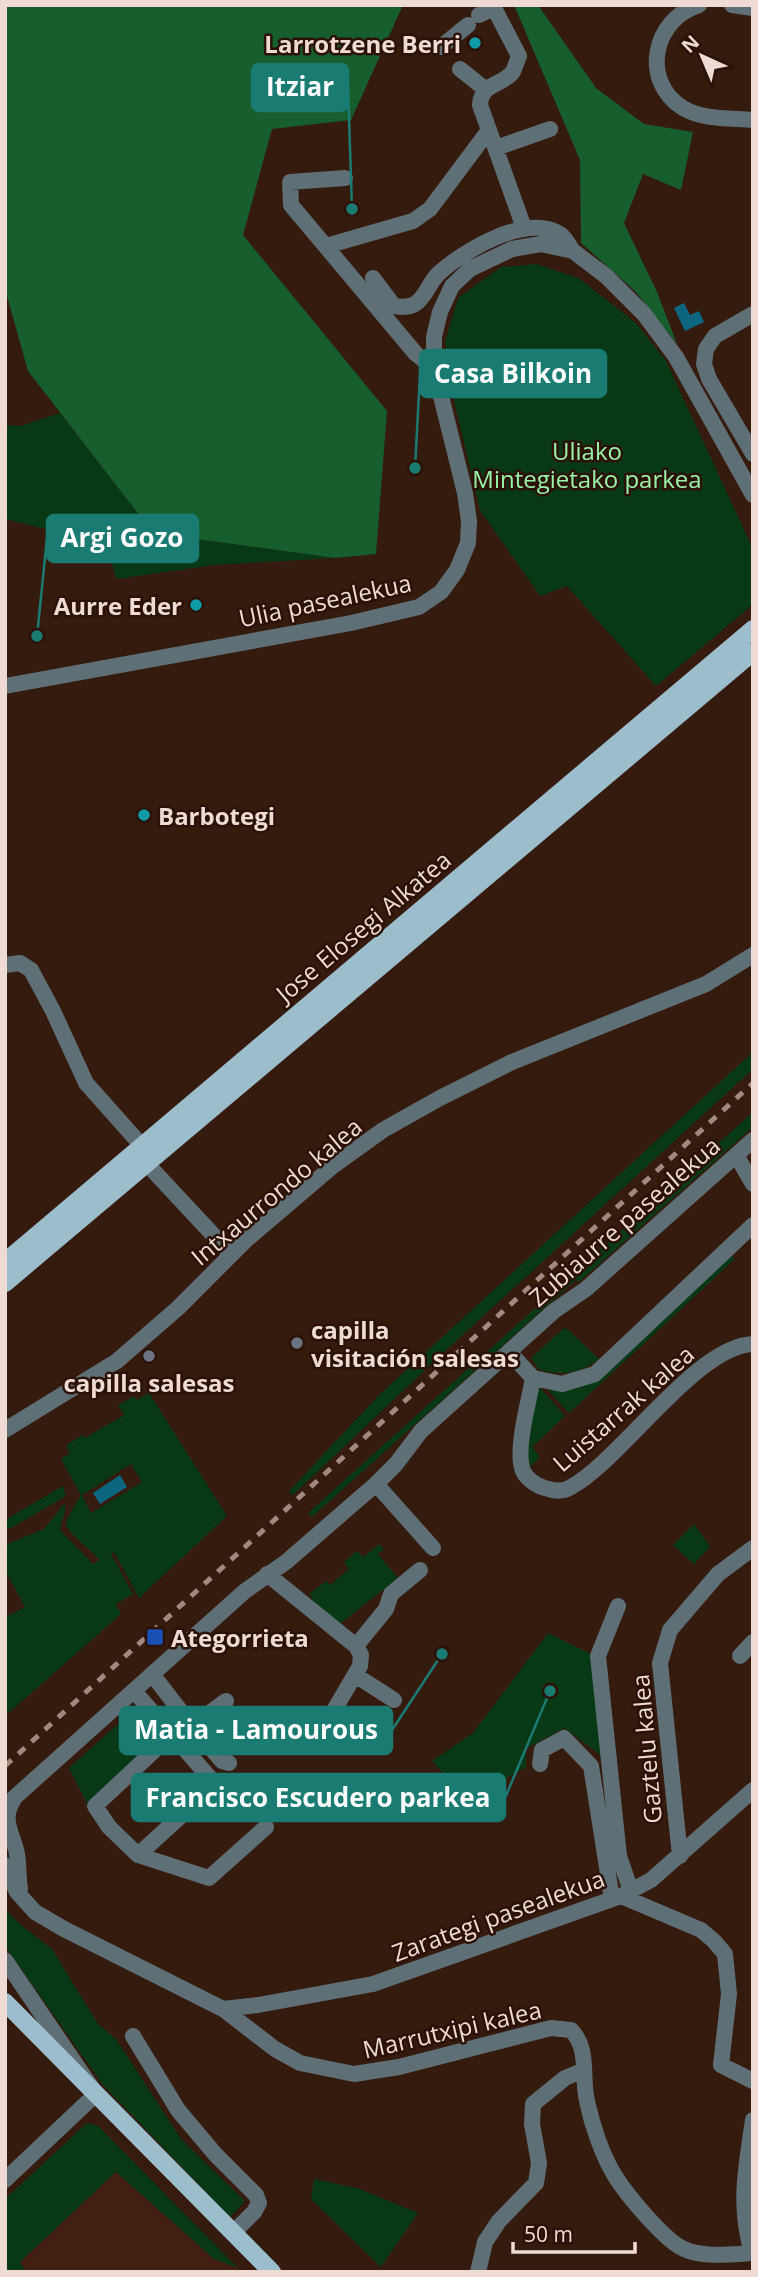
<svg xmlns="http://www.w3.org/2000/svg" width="758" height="2277" font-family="'Open Sans',sans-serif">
  <rect width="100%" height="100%" fill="#351a0e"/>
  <!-- built -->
  <path fill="#421f11" d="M87 2123 98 2126 242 2272H5V2199Z"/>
  <!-- green -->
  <path fill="#083917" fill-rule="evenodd" d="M537 264 580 279 636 323 666 361 753 549V602L750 607 656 686 567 586 540 596 480 510 454 400 445 342 458 298 501 267Z
    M60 413 153 533 335 558 214 565 116 579 107 544 5 519V425L21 426Z
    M753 1052V1069L443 1353 293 1495 289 1491 378 1396Z
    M753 1112V1127L579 1282 576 1280 312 1517 308 1513Z
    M730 1254 735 1259 569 1413 547 1389 562 1391 599 1378Z
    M565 1327 599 1359C579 1374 563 1376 539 1370L531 1358Z
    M535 1388 541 1389 565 1416 532 1447 540 1457 528 1469 527 1444Z
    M149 1393 227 1516 139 1598 114 1552 111 1554 133 1594 116 1604 121 1614 5 1716V1617L25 1607 5 1570V1545L44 1529 65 1503C67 1511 61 1521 60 1530L93 1564 100 1560 72 1534 66 1526 68 1517 81 1495 61 1459 70 1453 66 1445 83 1435 85 1438 124 1415 118 1405 134 1396 137 1400ZM131 1464 142 1482 91 1513 82 1495Z
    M63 1486 66 1496 9 1529 5 1527V1520Z
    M694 1524 710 1547 694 1564 673 1545Z
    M379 1544 384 1549 378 1554 398 1578 340 1624 312 1600 313 1599 309 1594 326 1581 330 1585 349 1569 344 1562 357 1551 363 1557Z
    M548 1633 591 1654 602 1756 564 1728 526 1749V1767L467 1800 432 1761 473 1733Z
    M137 1707 155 1726 158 1734 155 1744 87 1803 69 1768Z
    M5 1909 21 1925 52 1949 98 2024 116 2039 181 2139 245 2201 230 2217 103 2085 5 1946Z
    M87 2123 98 2126 238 2268 214 2259 116 2172 20 2262 26 2272H5V2199Z
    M314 2179 360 2189 418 2213 381 2267 311 2199Z"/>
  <!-- forest -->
  <path fill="#165e2b" d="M5 5H403L351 120 272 129 243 235 387 411 376 554 335 558 153 533 28 371 5 289Z
    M514 5H538L596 88 644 124 693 132 681 190 643 174 624 223 657 292 677 344 636 292 581 243 580 160Z"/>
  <!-- water -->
  <path fill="#0c6680" d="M684 303 690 315 699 311 704 322 685 331 674 308Z
    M120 1475 127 1487 100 1504 93 1493Z"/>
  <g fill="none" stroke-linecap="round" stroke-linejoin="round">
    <!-- minor -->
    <path stroke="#5f6f76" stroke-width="16" d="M699 5C653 19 640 81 683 108 703 120 730 118 753 120
      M732 5 753 8
      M479 15 494 8 519 56C517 60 515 69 512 73 501 86 481 83 480 105L524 228
      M441 47 468 25
      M460 69 485 89
      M496 148 550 129
      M345 178 290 182 291 205 416 354 434 368
      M326 246 413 221 430 209 489 130
      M373 278 394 306C401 307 408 308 415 304 426 297 429 283 438 274 463 251 526 213 560 234 565 237 569 245 573 251
      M753 314 715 336 706 349 704 364 709 379 753 454
      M5 686 351 623 419 607 441 592 457 570 468 543 469 521 465 493 434 368V337L440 312 452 286 470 269 512 249 541 244 573 251 606 276 644 314 676 357 753 495
      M5 965 20 963 31 970 53 1011 86 1083 142 1146
      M736 1155 753 1184
      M147 1164 231 1254
      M509 1352 533 1378
      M533 1378C529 1401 516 1446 522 1468 524 1477 536 1486 545 1488 553 1491 563 1492 571 1487 622 1459 696 1346 753 1344
      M533 1378 562 1384 595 1374 753 1225
      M5 1430 117 1361 178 1308 246 1240 333 1166 383 1130 440 1098 512 1062 706 984 753 955
      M376 1484 433 1548
      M267 1574 356 1646 361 1655 360 1666 319 1736
      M618 1606 598 1656 619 1856 631 1891
      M356 1646 386 1609 391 1594 420 1570
      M740 1656 753 1642
      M152 1674 192 1726 226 1701
      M355 1675 394 1700
      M134 1691 216 1785
      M192 1726 222 1761 229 1763
      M172 1734 95 1806 109 1827 138 1855 206 1793
      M540 1764 542 1750 564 1738 591 1766 612 1899
      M14 1799C0 1820 13 1833 17 1854 19 1865 18 1877 20 1889
      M5 1806 245 1591 286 1562 376 1484 396 1464 421 1431 554 1311 586 1289 753 1140
      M138 1855 209 1878 266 1827
      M680 1856 660 1663 670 1630 718 1574 753 1548
      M5 1865 17 1892 35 1912 64 1929 223 2009 275 2049 300 2063 354 2074 399 2067 551 2028 571 2030C590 2049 581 2076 587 2101 592 2125 602 2155 615 2176 626 2194 665 2241 684 2249 703 2258 732 2254 753 2253
      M621 1896 701 1930 714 1941 725 1954 729 1994 721 2065 753 2081
      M5 1960 96 2094 5 2180
      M223 2009 258 2005 373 1984 621 1896 651 1880 753 1790
      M133 2036 178 2110 215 2154 256 2195 259 2203 254 2212 233 2233
      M752 2253C738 2205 746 2168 753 2120
      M478 2272 485 2242 499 2221 536 2183 539 2163 532 2124 533 2104 565 2078 584 2070"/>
    <!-- major -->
    <path stroke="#9cbdcb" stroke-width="18" d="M5 1262 753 629
      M5 1283 753 652
      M5 2002 272 2272"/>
    <!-- rail -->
    <path stroke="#a0897f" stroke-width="5" stroke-dasharray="9 9" stroke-linecap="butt" d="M5 1766 753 1083"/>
  </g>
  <!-- markers -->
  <g fill="#0f9aa8" stroke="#2b1106" stroke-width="2.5">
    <circle cx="475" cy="43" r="7"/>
    <circle cx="196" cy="605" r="7"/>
    <circle cx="144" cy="815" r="7"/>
  </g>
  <g fill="#6b7280" stroke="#2b1106" stroke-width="2.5">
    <circle cx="297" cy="1343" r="7"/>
    <circle cx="149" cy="1356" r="7"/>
  </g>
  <rect fill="#1a4fb4" stroke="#2b1106" stroke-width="2.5" x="146" y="1628" width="18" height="18" rx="3.5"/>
  <g text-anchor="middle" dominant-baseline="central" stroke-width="5" stroke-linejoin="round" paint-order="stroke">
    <!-- poi labels -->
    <g font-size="24" font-weight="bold" fill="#efdbd3" stroke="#2b1106" text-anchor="start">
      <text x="461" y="43" text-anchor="end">Larrotzene Berri</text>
      <text x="182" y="605" text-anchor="end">Aurre Eder</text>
      <text x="158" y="815">Barbotegi</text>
      <text x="311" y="1329">capilla<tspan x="311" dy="28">visitación salesas</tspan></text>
      <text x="149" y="1382" text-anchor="middle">capilla salesas</text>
      <text x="171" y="1637">Ategorrieta</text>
    </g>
    <!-- park labels -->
    <g font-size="24" fill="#97f4a7" stroke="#2b1106">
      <text x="587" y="450">Uliako<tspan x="587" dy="28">Mintegietako parkea</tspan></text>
    </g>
    <!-- street labels -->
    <g font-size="24" fill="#efdbd3" stroke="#2b1106">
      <text transform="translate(325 600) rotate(-12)">Ulia pasealekua</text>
      <text transform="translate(363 926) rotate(-40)">Jose Elosegi Alkatea</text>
      <text transform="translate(276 1191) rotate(-40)">Intxaurrondo kalea</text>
      <text transform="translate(624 1221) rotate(-41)">Zubiaurre pasealekua</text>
      <text transform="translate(623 1408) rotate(-41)">Luistarrak kalea</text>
      <text transform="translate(646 1749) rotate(-95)">Gaztelu kalea</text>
      <text transform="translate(498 1915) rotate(-20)">Zarategi pasealekua</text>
      <text transform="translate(452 2029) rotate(-13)">Marrutxipi kalea</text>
    </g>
  </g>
  <!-- callouts -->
  <path fill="none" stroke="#1a7b73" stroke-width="2.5" d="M352 209L348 87M415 468L420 374M37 636L47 538M442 1654L392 1730M550 1691L505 1798"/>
  <g fill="#1a7b73" stroke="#2b1106" stroke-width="2.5">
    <circle cx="352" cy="209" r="7"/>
    <circle cx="415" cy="468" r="7"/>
    <circle cx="37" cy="636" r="7"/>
    <circle cx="442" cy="1654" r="7"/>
    <circle cx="550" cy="1691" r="7"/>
  </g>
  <g fill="#1a7b73" stroke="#1a7b73" stroke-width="2.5">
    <rect x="252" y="64" width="96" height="47" rx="7"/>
    <rect x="420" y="350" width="186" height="47" rx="7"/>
    <rect x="47" y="515" width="151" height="47" rx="7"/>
    <rect x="120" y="1707" width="272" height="47" rx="7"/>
    <rect x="132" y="1774" width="373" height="47" rx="7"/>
  </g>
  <g font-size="26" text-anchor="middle" font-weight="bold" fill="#fff">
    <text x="300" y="96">Itziar</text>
    <text x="513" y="383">Casa Bilkoin</text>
    <text x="122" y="547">Argi Gozo</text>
    <text x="256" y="1739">Matia - Lamourous</text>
    <text x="318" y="1807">Francisco Escudero parkea</text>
  </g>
  <!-- border -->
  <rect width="758" height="2277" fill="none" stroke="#efdbd3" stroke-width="14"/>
  <!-- north arrow -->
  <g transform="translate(702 56) rotate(316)" stroke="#2b1106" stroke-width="5" paint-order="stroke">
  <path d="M0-5L12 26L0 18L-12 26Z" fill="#efdbd3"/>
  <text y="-10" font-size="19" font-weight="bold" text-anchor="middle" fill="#efdbd3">N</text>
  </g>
  <!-- scale -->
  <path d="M513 2242v10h122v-10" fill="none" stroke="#efdbd3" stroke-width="3.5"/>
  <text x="524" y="2242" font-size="21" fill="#efdbd3" stroke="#2b1106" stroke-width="5" paint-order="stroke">50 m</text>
</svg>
